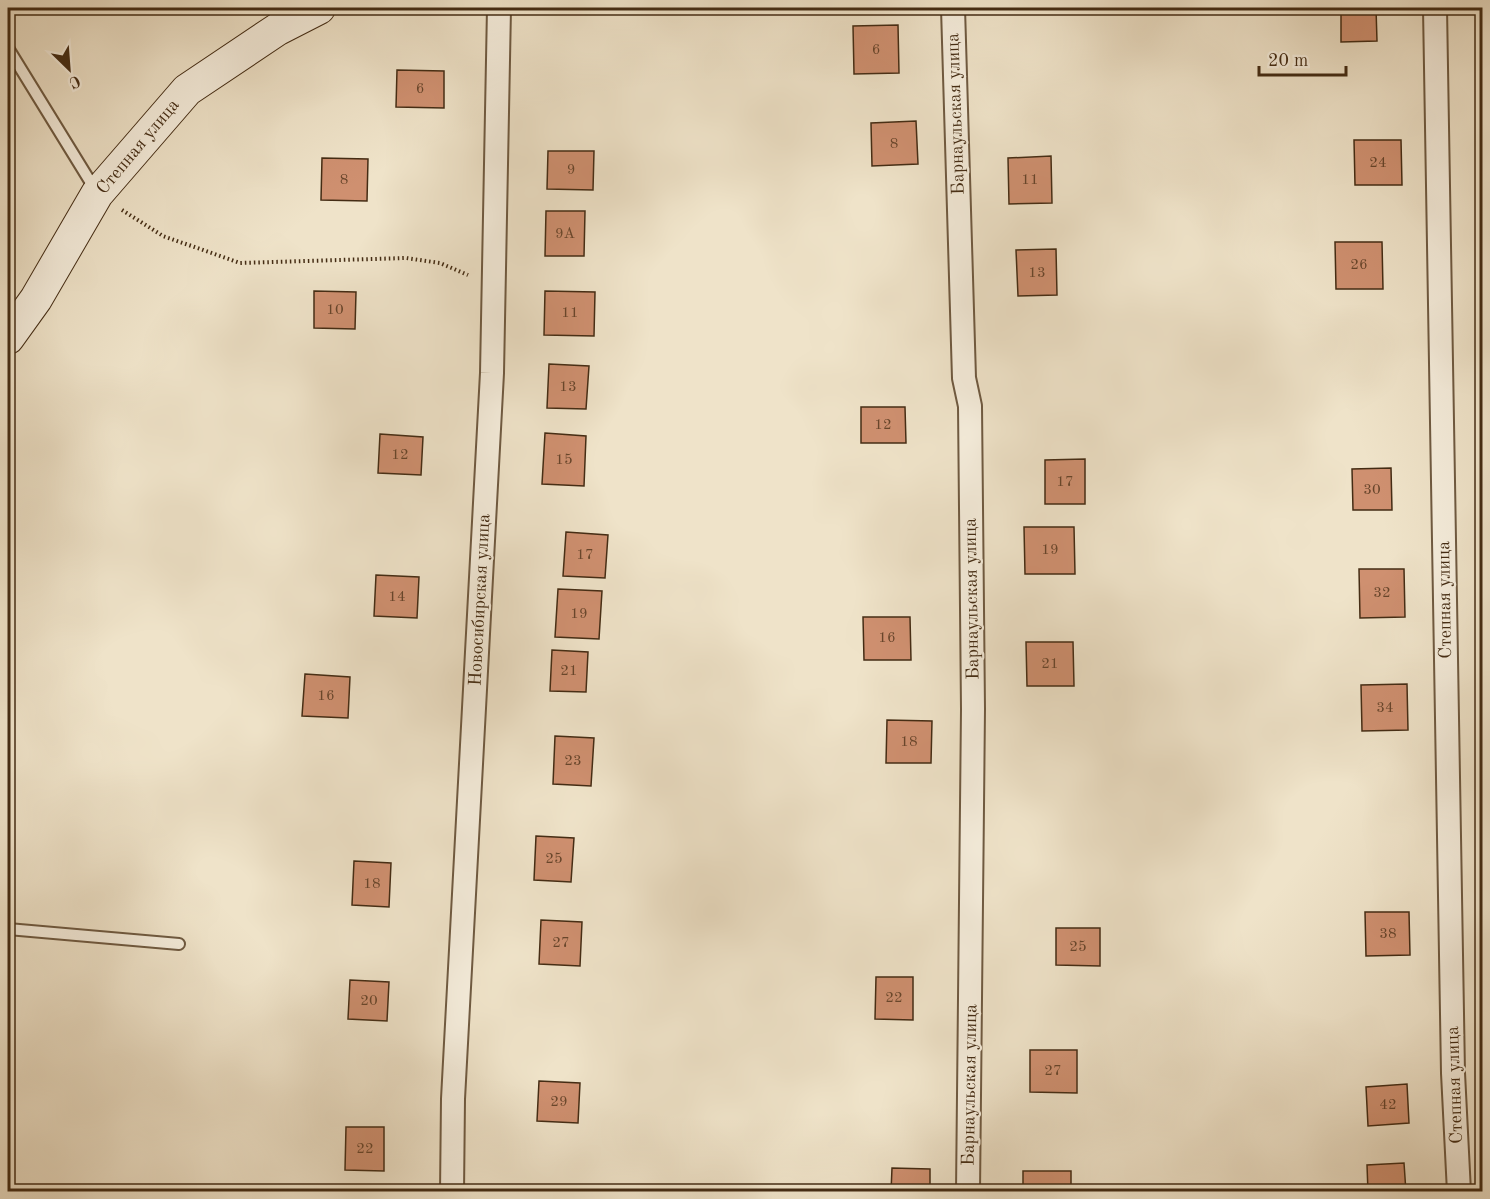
<svg xmlns="http://www.w3.org/2000/svg" width="1490" height="1199" font-family="'Old Standard TT',serif">
  <rect width="100%" height="100%" fill="#efe3c9"/>
  <filter id="stains"><feTurbulence type="fractalNoise" baseFrequency=".00333" numOctaves="4"/><feColorMatrix values="0 0 0 0 .2 0 0 0 0 .09 0 0 0 0 .02 0 0 0 .5 -.17"/></filter>
  <radialGradient id="worn" r=".72"><stop offset=".6" stop-color="#630" stop-opacity="0"/><stop offset="1" stop-color="#630" stop-opacity=".3"/></radialGradient>
  <!-- building -->
  <path fill="#cf9070" stroke="#442c14" stroke-width="1.5" d="M1341 8H1376L1377 41 1341 42Z
    M898 25 899 73 854 74 853 26Z
    M397 70 444 71V108L396 107Z
    M916 121 918 164 872 166 871 123Z
    M1354 140H1401L1402 185H1355Z
    M548 151H594L593 190 547 189Z
    M1051 156 1052 203 1009 204 1008 158Z
    M322 158 368 159 367 201 321 200Z
    M546 211H585L584 256H545Z
    M1335 242H1382L1383 289H1336Z
    M1056 249 1057 295 1018 296 1016 250Z
    M314 291 356 292 355 329 314 328Z
    M545 291 595 292 594 336 544 335Z
    M549 364 589 366 586 409 547 408Z
    M861 407H905L906 443H861Z
    M545 433 586 436 584 486 542 484Z
    M380 434 423 437 421 475 378 473Z
    M1085 459V504H1045V460Z
    M1391 468 1392 510H1353L1352 469Z
    M1024 527H1074L1075 574H1025Z
    M566 532 608 535 605 578 563 576Z
    M1359 569H1404L1405 617 1360 618Z
    M376 575 419 577 417 618 374 616Z
    M558 589 602 591 599 639 555 637Z
    M863 617H910L911 660H864Z
    M1026 642H1073L1074 686H1027Z
    M552 650 588 652 586 692 550 691Z
    M305 674 350 677 348 718 302 716Z
    M1407 684 1408 730 1362 731 1361 685Z
    M887 720 932 721 931 763H886Z
    M555 736 594 738 591 786 553 784Z
    M536 836 574 838 571 882 534 880Z
    M354 861 391 863 389 907 352 905Z
    M1365 912H1409L1410 955 1366 956Z
    M541 920 582 922 580 966 539 964Z
    M1056 928H1100V966L1056 965Z
    M876 977H913V1020L875 1019Z
    M350 980 389 982 387 1021 348 1019Z
    M1030 1050H1077V1093L1030 1092Z
    M539 1081 580 1083 578 1123 537 1121Z
    M1407 1084 1409 1123 1368 1126 1366 1087Z
    M346 1127H384V1171L345 1170Z
    M1404 1163 1406 1192H1368L1367 1165Z
    M892 1168 930 1169V1192H891Z
    M1023 1171H1071V1192H1023Z"/>
  <g fill="none" stroke-linecap="round" stroke-linejoin="round">
    <!-- service casing -->
    <g stroke="#6f5a41" stroke-width="14">
      <path id="service" d="M8 48 96 191
        M8 929 179 944"/>
    </g>
    <!-- minor casing -->
    <g stroke="#6f5a41" stroke-width="26">
      <path id="minor" d="M953 8 964 378 970 406 973 709 968 1192
        M1435 8 1453 1073 1459 1192
        M452 1192 453 1099 492 373 499 8"/>
    </g>
    <!-- secondary casing -->
    <g stroke="#442c14" stroke-width="34">
      <path id="secondary" d="M8 338 36 299 97 194 187 90 278 29 319 8"/>
    </g>
    <!-- path -->
    <path stroke="#442c14" stroke-width="4" stroke-dasharray="1.5 3" stroke-linecap="butt" d="M122 210 163 236 240 263 406 258 440 263 468 275"/>
    <!-- service -->
    <use href="#service" stroke="#f5eddc" stroke-width="10"/>
    <!-- minor -->
    <use href="#minor" stroke="#f5eddc" stroke-width="22"/>
    <!-- secondary -->
    <use href="#secondary" stroke="#f5eddc" stroke-width="32"/>
  </g>
  <g text-anchor="middle" dominant-baseline="central" stroke-width="4.5" stroke-linejoin="round" paint-order="stroke">
    <!-- number labels -->
    <g font-size="15" fill="#67452b">
      <text x="876" y="50">6</text>
      <text x="420" y="89">6</text>
      <text x="894" y="144">8</text>
      <text x="1378" y="163">24</text>
      <text x="571" y="170">9</text>
      <text x="344" y="180">8</text>
      <text x="1030" y="180">11</text>
      <text x="565" y="234">9А</text>
      <text x="1359" y="265">26</text>
      <text x="1037" y="273">13</text>
      <text x="335" y="310">10</text>
      <text x="570" y="313">11</text>
      <text x="568" y="387">13</text>
      <text x="883" y="425">12</text>
      <text x="400" y="455">12</text>
      <text x="564" y="460">15</text>
      <text x="1065" y="482">17</text>
      <text x="1372" y="490">30</text>
      <text x="1050" y="550">19</text>
      <text x="585" y="555">17</text>
      <text x="1382" y="593">32</text>
      <text x="397" y="597">14</text>
      <text x="579" y="614">19</text>
      <text x="887" y="638">16</text>
      <text x="1050" y="664">21</text>
      <text x="569" y="671">21</text>
      <text x="326" y="696">16</text>
      <text x="1385" y="708">34</text>
      <text x="909" y="742">18</text>
      <text x="573" y="761">23</text>
      <text x="554" y="859">25</text>
      <text x="372" y="884">18</text>
      <text x="1388" y="934">38</text>
      <text x="561" y="943">27</text>
      <text x="1078" y="947">25</text>
      <text x="894" y="998">22</text>
      <text x="369" y="1001">20</text>
      <text x="1053" y="1071">27</text>
      <text x="559" y="1102">29</text>
      <text x="1388" y="1105">42</text>
      <text x="365" y="1149">22</text>
    </g>
    <!-- street labels -->
    <g font-size="18" fill="#442c14" stroke="#f5eddc">
      <text transform="translate(956 114) rotate(-92)">Барнаульская улица</text>
      <text transform="translate(138 147) rotate(-50)">Степная улица</text>
      <text transform="translate(972 599) rotate(-91)">Барнаульская улица</text>
      <text transform="translate(480 600) rotate(-87)">Новосибирская улица</text>
      <text transform="translate(1445 600) rotate(-91)">Степная улица</text>
      <text transform="translate(970 1085) rotate(-89)">Барнаульская улица</text>
      <text transform="translate(1455 1085) rotate(-92)">Степная улица</text>
    </g>
  </g>
  <!-- margin -->
  <rect width="1490" height="1199" fill="none" stroke="#efe3c9" stroke-width="30"/>
  <rect x="9" y="9" width="1472" height="1181" fill="none" stroke="#442c14" stroke-width="3"/>
  <rect x="15" y="15" width="1460" height="1169" fill="none" stroke="#442c14" stroke-width="1.5"/>
  <!-- north arrow -->
  <g transform="translate(69 69) rotate(155)" stroke="#f5eddc" stroke-width="4.5" paint-order="stroke">
  <path d="M0-4.5L10 22L0 15L-10 22Z" fill="#442c14"/>
  <text y="-9" font-size="16" font-weight="bold" text-anchor="middle" fill="#442c14">С</text>
  </g>
  <!-- scale -->
  <path d="M1259 66v9h87v-9" fill="none" stroke="#442c14" stroke-width="3"/>
  <text x="1268" y="66" font-size="18" fill="#442c14" stroke="#f5eddc" stroke-width="4.5" paint-order="stroke">20 m</text>
  <rect width="100%" height="100%" filter="url(#stains)"/>
  <rect width="100%" height="100%" fill="url(#worn)"/>
</svg>
